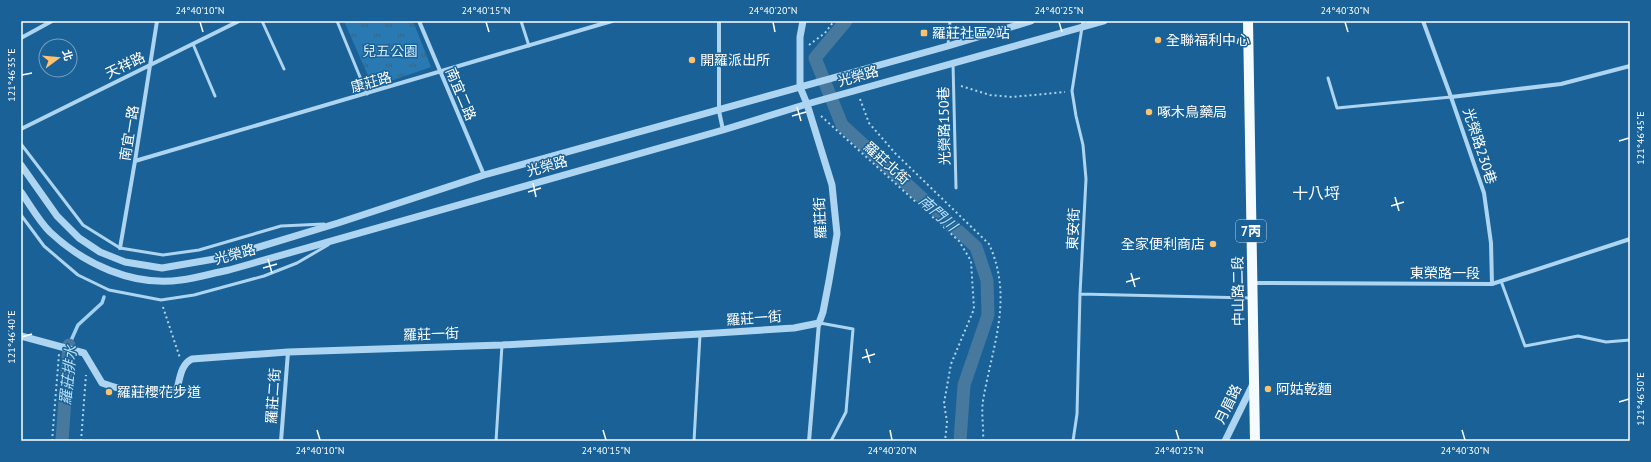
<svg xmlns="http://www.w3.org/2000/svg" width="1651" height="462" font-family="'PT Sans','Noto Sans TC',sans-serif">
  <defs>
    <pattern id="park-tufts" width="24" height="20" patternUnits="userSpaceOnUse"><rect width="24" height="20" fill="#297ab3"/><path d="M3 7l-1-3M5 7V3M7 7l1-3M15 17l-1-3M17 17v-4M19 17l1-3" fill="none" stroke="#3a6380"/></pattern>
  </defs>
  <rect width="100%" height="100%" fill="#196197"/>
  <!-- park -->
  <path fill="url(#park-tufts)" d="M344 21H413L431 67 373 87Z"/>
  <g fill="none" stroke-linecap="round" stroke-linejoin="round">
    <!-- stream -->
    <path stroke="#a0d1f3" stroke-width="3.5" d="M69 345 78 325 102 303 104 297"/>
    <!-- canal -->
    <path stroke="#47789e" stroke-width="13" d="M846 21 815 58 842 125 976 247 987 280 988 315 964 385 960 441
      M62 441 69 345"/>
    <!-- path -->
    <path stroke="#add4f0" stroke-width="2" stroke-dasharray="2 3" stroke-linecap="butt" d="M809 45 825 33 834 21
      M961 86 990 95 1012 97 1065 92
      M860 99 869 123 895 153 989 244C1014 299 992 346 983 401 981 414 984 428 983 441
      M821 116 959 241 971 261 974 309 951 364 944 403 947 422 945 441
      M163 307 180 358
      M52 441 59 354
      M81 441 86 375"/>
    <!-- service -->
    <path stroke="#add4f0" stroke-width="3" d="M262 21 284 69
      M337 21 367 94
      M521 21 529 46
      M193 44 215 96
      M948 45 950 21
      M953 63 956 188
      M1328 78 1337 108 1451 97
      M21 144 83 225 120 248 163 255 199 250 281 226 324 224
      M21 215 44 246 78 275 109 290 161 300 194 295 264 276 297 263 328 245
      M1501 281 1525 346 1578 336 1606 342 1630 340
      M1080 294 1250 298
      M820 323 853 329 846 412 831 441
      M496 441 502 345
      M694 441 700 335
      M1073 441 1077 414 1080 294 1086 179 1083 145 1076 116 1072 91 1083 21"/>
    <!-- minor -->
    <path stroke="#add4f0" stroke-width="4" d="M419 21 484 175
      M719 21V111L723 130
      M1423 21 1451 97 1484 193 1491 243 1492 284
      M21 38 52 21
      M1451 97 1561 84 1630 66
      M21 129 239 21
      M135 161 612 21
      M120 248 135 161 157 21
      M1252 283 1492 284 1630 239
      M281 441 288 352
      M809 441 819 323"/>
    <!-- tertiary -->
    <path stroke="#add4f0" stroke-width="7" d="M21 165 57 216 79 238 100 252 125 262 162 268 226 257 338 223 484 175 948 46 1031 21
      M21 192C30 205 39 221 50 232 84 264 133 287 181 280 197 278 213 273 229 270L723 130 807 104 1104 21
      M21 336 84 353 102 383C127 392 151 397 177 389 180 378 181 364 192 359L288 352 502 345 700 334 794 328 819 323 823 312 829 281 837 234 832 185 807 104 800 87V37L803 21
      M1225 441 1253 384"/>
    <!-- primary -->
    <path stroke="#f6fbff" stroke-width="10" d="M1248 21 1255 441"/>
  </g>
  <!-- ticks -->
  <path fill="none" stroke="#fff" stroke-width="1.5" d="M200 22 203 32M486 22 489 32M773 22 775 32M1059 22 1062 32M1345 22 1348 32M22 75 32 73M797 107 801 121M792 116 806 112M1619 141 1629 138M533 183 536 197M528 192 541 188M1395 197 1399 211M1391 206 1404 202M268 259 272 273M263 268 277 264M1131 273 1135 287M1126 282 1140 278M22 337 32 334M866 349 870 363M862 358 875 354M1619 402 1629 399M317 430 320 440M603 430 606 440M890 430 892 440M1176 430 1179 440M1462 430 1465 440"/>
  <!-- markers -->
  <g fill="#ffc16c" stroke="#196197" stroke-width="1.5">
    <rect x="920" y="29" width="8" height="8" rx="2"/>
    <circle cx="1158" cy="40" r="4"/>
    <circle cx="692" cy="60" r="4"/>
    <circle cx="1149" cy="112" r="4"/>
    <circle cx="1213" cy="244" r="4"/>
    <circle cx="1268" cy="389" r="4"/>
    <circle cx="109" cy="392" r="4"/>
  </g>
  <g text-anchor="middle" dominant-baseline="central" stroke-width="3" stroke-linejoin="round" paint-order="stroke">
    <!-- shield labels -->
    <rect fill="#196197" stroke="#bad0e0" stroke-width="1" x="1236" y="220" width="30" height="22" rx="3"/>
    <g font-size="13" font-weight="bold" fill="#fff">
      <text x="1251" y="231">7丙</text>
    </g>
    <!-- poi labels -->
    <g font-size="14" fill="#fff" stroke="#196197" text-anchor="start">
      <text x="932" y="33">羅莊社區2站</text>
      <text x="1166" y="40">全聯福利中心</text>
      <text x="700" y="60">開羅派出所</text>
      <text x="1157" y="112">啄木鳥藥局</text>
      <text x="1205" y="244" text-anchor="end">全家便利商店</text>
      <text x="1276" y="389">阿姑乾麵</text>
      <text x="117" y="392">羅莊櫻花步道</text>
    </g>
    <!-- park labels -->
    <g font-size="14" fill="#d4ebfb" stroke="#196197">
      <text x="390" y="51">兒五公園</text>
    </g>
    <!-- street labels -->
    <g font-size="14" fill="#fff" stroke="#196197">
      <text transform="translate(125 65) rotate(-26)">天祥路</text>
      <text transform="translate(858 76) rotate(-16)">光榮路</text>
      <text transform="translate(371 82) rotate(-16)">康莊路</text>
      <text transform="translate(461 94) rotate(67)">南宜二路</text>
      <text transform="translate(944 126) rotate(-91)">光榮路150巷</text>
      <text transform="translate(129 133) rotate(-81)">南宜一路</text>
      <text transform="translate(1480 146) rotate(72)">光榮路230巷</text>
      <text transform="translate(887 163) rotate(42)">羅莊北街</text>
      <text transform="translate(547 166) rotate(-16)">光榮路</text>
      <text transform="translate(820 218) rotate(-93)">羅莊街</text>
      <text transform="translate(1073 229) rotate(-87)">東安街</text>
      <text transform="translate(235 254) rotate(-15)">光榮路</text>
      <text x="1445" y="273">東榮路一段</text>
      <text transform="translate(1238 291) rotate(-91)">中山路二段</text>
      <text transform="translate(754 318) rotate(-4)">羅莊一街</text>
      <text transform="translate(431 334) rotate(-2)">羅莊一街</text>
      <text transform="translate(273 396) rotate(-86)">羅莊二街</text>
      <text transform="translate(1228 404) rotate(-64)">月眉路</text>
    </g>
    <!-- water labels -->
    <g font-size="15" font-style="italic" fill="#b9def7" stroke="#196197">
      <text transform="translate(938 213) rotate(42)">南門川</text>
      <text transform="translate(68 375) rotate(-84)">羅莊排水</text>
    </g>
    <!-- quarter labels -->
    <g font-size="16" fill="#fff" stroke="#196197">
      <text x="1316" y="193">十八埒</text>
    </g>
  </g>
  <!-- border -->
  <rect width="1651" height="462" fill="none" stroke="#196197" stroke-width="44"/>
  <!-- north arrow -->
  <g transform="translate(58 58) rotate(74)"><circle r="19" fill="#196197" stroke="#75a0c1"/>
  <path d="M0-3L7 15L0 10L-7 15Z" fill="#ffc16c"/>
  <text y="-6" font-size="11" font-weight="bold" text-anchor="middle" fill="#ffffff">北</text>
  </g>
  <rect x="22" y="22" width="1607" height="418" fill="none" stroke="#fff" stroke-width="1.5"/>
  <g font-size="10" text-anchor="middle" fill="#fff">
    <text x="200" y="14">24°40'10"N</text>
    <text x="486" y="14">24°40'15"N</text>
    <text x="773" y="14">24°40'20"N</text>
    <text x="1059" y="14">24°40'25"N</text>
    <text x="1345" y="14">24°40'30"N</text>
    <text transform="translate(11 75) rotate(-90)" y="4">121°46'35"E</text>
    <text transform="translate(1640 138) rotate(-90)" y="4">121°46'45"E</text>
    <text transform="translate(11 337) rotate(-90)" y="4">121°46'40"E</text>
    <text transform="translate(1640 399) rotate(-90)" y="4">121°46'50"E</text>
    <text x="320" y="454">24°40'10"N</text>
    <text x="606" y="454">24°40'15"N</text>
    <text x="892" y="454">24°40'20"N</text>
    <text x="1179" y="454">24°40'25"N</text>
    <text x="1465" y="454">24°40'30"N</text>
  </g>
</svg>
